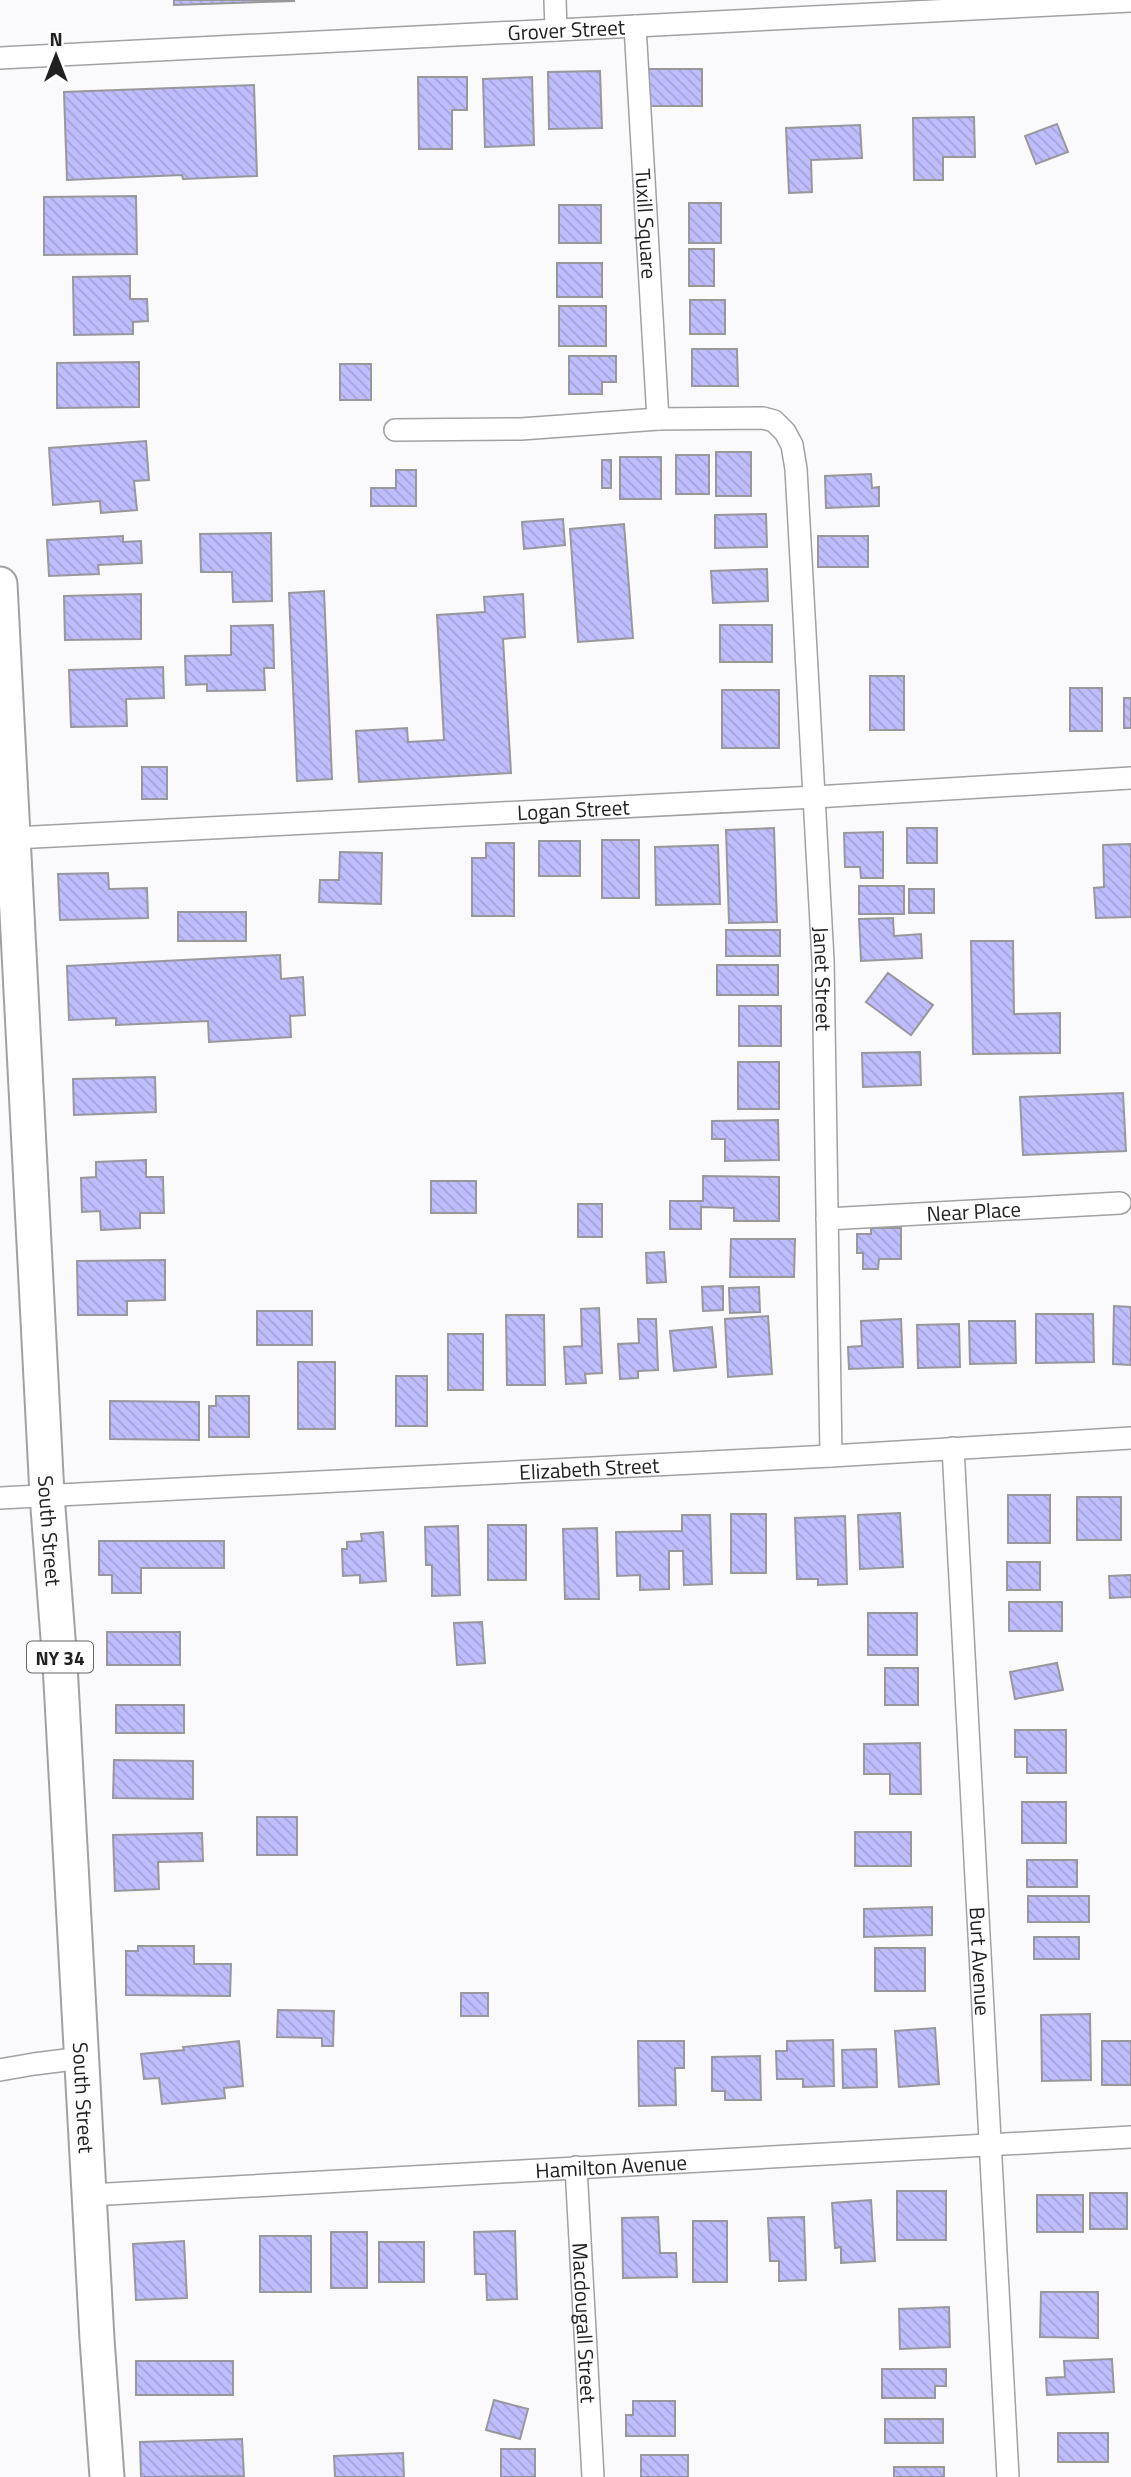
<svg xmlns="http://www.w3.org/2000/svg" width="1131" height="2477" font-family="'Titillium Web',sans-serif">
  <defs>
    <pattern id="building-back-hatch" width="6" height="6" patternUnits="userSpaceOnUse" patternTransform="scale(1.75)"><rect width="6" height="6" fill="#bfbdfd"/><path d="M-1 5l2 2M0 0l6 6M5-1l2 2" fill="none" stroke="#a4a2d9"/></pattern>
  </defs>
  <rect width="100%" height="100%" fill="#fafafd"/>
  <!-- building -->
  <path fill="url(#building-back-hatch)" stroke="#98989b" stroke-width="2" d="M174 0H294V1L174 5Z
    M648 69H702V106H648Z
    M600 71 602 128 549 129 548 72Z
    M418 77H467V110H452V149H419Z
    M532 77 534 145 485 147 483 79Z
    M254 85 257 176 183 179 182 175 67 180 64 92Z
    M974 117 975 157H943V180H914L913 118Z
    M1057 124 1068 152 1036 164 1025 136Z
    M860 125 862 158 811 160 812 192 789 193 786 128Z
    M136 196 137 254 44 255V197Z
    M689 203H721V243H689Z
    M559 205H601V243H559Z
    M689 249H714V286H689Z
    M557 263H602V297H557Z
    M130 276V299H147L148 321 133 322V334L74 335 73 277Z
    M690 300H725V334H690Z
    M559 306H606V346H559Z
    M692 349H737L738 386H692Z
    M569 356H616V382H602V394H569Z
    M139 362V407L57 408V363Z
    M340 364H371V400H340Z
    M146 441 149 480 134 481 137 510 101 513 100 501 53 505 49 448Z
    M716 452H751V496H716Z
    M676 455H709V494H676Z
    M620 457H661V499H620Z
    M602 460H611V488H602Z
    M396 470H416V506H371V488H396Z
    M871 474 872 488 879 487V506L826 508 825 476Z
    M766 514 767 547 715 548V515Z
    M563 519 565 545 524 549 522 522Z
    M624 524 633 638 578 642 570 529Z
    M271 533 272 601 233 602 232 572H201L200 534Z
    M123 536V542L141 541 142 563 98 565 99 574 49 576 47 540Z
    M818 536H868V567H818Z
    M767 569 768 601 713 603 711 571Z
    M324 591 332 779 297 781 289 593Z
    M141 594V639L65 640 64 596Z
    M523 594 525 637 503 639 511 773 359 782 356 731 407 728 408 742 444 740 437 615 485 612 484 597Z
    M273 625 274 668H264L265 690 207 691V684L186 685 185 656 231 655V626Z
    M720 625H772V662H720Z
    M163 667 164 698 126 699 127 726 71 727 69 670Z
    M870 676H904V730H870Z
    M1070 688H1102V731H1070Z
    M722 690H779V748H722Z
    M1124 698H1131V728H1124Z
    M142 767H167V799H142Z
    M774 828 777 922 729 923 726 830Z
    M907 828H937V863H907Z
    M883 832V878H861L860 867H845L844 833Z
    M602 840H639V898H602Z
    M539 841H580V876H539Z
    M486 843H514V916H472V858H486Z
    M1131 844V917L1096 918 1094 888 1104 887 1103 845Z
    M718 845 720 904 656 905 655 847Z
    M340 852 382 853 381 904 319 902 320 880H339Z
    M108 873 109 889 147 888 148 918 60 920 58 874Z
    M859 886H904V914H859Z
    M909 889H934V913H909Z
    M178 912H246V941H178Z
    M893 918 894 936 921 934 922 958 861 961 859 919Z
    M726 930H780V956H726Z
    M971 941H1013L1014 1014 1060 1013V1053L973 1054Z
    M280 955 281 979 303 977 305 1015 290 1016 291 1037 209 1042 208 1021 116 1025V1018L69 1020 67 966Z
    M717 965H778V995H717Z
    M888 973 933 1005 911 1035 866 1002Z
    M739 1006H781V1046H739Z
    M920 1052 921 1085 863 1087 862 1053Z
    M738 1062H779V1109H738Z
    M155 1077 156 1112 74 1115 73 1079Z
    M1123 1093 1126 1151 1023 1155 1020 1097Z
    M778 1120 779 1160 725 1161V1139H712V1121Z
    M146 1160V1177H163L164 1213H140V1228L101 1230 100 1211 82 1212 81 1178 96 1177V1162Z
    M703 1176 779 1177V1221H734V1208L701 1207V1229H670V1201H703Z
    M431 1181H476V1213H431Z
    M578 1204H602V1237H578Z
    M871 1228H901V1259H879L878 1269H863V1253H857V1234H871Z
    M731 1239H795L794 1277H730Z
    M664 1252 666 1282 647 1283 646 1253Z
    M165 1260V1300L127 1301V1315H78L77 1261Z
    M723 1286V1310L703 1311 702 1287Z
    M759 1287 760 1312 730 1313 729 1288Z
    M1114 1306 1131 1307V1365L1113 1364Z
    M599 1308 602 1373 585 1374 586 1383 566 1384 564 1347 582 1346 581 1309Z
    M257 1311H312V1345H257Z
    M1036 1314H1093L1094 1362 1036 1363Z
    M506 1315H544L545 1385H507Z
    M768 1316 772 1374 728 1377 725 1319Z
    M638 1319H656L658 1370 638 1371V1378L620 1379 618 1344 639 1343Z
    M901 1319 903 1367 849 1369 848 1347 862 1346 861 1321Z
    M969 1321H1015L1016 1363 970 1364Z
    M959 1324 960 1367 918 1368 917 1325Z
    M712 1327 716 1367 674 1371 670 1331Z
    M448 1334H483V1390H448Z
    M298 1362H335V1429H298Z
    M396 1376H427V1426H396Z
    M216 1396H249V1437H209V1406H216Z
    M110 1401 199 1402V1440L110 1439Z
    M1008 1495H1050V1543H1008Z
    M1077 1497H1121V1540H1077Z
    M900 1513 903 1567 860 1569 858 1515Z
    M731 1514H766V1573H731Z
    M682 1515H710L712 1584 684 1585 683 1551H669V1589L640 1590V1575L617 1576 616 1532 682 1531Z
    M845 1516 847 1584 818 1585V1579H797L795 1518Z
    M488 1525H526V1580H488Z
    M458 1526 460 1595 432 1596V1565H426L425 1527Z
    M597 1528 599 1599H565L563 1529Z
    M383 1532 386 1581 360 1583V1575L343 1576 342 1549H347V1542L362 1541 361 1534Z
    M99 1541H224V1568H141V1593H112V1575H99Z
    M1007 1562H1040V1590H1007Z
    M1131 1575V1597L1110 1598 1109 1576Z
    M1009 1602H1062V1631H1009Z
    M868 1613H917V1655H868Z
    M482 1622 485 1663 457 1665 454 1623Z
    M107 1632H180V1665H107Z
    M1057 1663 1063 1690 1015 1699 1010 1672Z
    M885 1668H918V1705H885Z
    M116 1705H184V1733H116Z
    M1015 1730H1066V1773H1027V1757H1015Z
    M920 1743 921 1794H890V1774H864V1744Z
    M114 1760 193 1761V1799L113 1798Z
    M1022 1802H1066V1843H1022Z
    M257 1817H297V1855H257Z
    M855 1832H911V1866H855Z
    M202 1833 203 1861 158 1862 159 1889 115 1891 113 1835Z
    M1027 1860H1077V1887H1027Z
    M1028 1896H1089V1922H1028Z
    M932 1907V1935L864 1937V1909Z
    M1034 1937H1079V1959H1034Z
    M138 1946H194V1964H231L230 1996 126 1995V1951H138Z
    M875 1948H925V1991H875Z
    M461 1993H488V2016H461Z
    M278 2010 334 2011 333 2046H322V2038L277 2037Z
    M1090 2014 1091 2080 1042 2081 1041 2015Z
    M935 2028 939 2084 899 2087 895 2031Z
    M833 2040 834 2086 803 2087V2079H777L776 2051H787V2041Z
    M239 2041 243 2086 224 2088 225 2098 162 2104 159 2078 144 2079 141 2054 184 2050 183 2047Z
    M638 2041H684V2068H675L676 2105 639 2106Z
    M1102 2041H1131V2085H1102Z
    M876 2049 877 2087 843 2088 842 2050Z
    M760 2056 761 2100H725V2091H712V2057Z
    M897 2191H946V2240H897Z
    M1090 2193H1127V2229H1090Z
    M1037 2195H1083V2232H1037Z
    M871 2200 875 2261 841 2263V2247L835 2248 832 2203Z
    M658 2217 660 2253H676L677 2277 623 2278 622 2218Z
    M804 2217 806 2280 779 2281V2261H770L768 2218Z
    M693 2221H727V2282H693Z
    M515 2231 517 2299 487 2300 486 2274H475L474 2232Z
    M331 2232H367V2288H331Z
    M260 2236H311V2292H260Z
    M184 2241 187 2298 136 2300 133 2244Z
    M379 2242H424V2282H379Z
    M1041 2292H1098V2338L1040 2337Z
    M949 2307 950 2347 900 2349 899 2309Z
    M1112 2359 1114 2392 1047 2395 1046 2378 1065 2377 1064 2361Z
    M136 2361H233V2395H136Z
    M882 2369H946V2386H935V2398H882Z
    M494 2400 528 2409 520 2439 486 2430Z
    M633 2401H675V2436H626V2415H633Z
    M885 2419H943V2443H885Z
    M1058 2433H1108V2462H1058Z
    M242 2439 244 2476 141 2477 140 2442Z
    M501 2449H535V2477H501Z
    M403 2453 404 2477H335L334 2456Z
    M641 2455H688V2477H641Z
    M894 2467H944V2477H894Z"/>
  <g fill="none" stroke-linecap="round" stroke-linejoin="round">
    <!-- street casing -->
    <g stroke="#a1a1a3" stroke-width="24">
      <g id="street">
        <path d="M555 0 556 30"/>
        <path id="s1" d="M635 26 658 419"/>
        <path id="s2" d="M0 58 1131 1"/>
        <path id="s3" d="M395 430 521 429 658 419 763 418 774 421 785 432 792 445 796 469 823 960 831 1456"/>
        <path id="s4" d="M14 838 815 797 1131 778"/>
        <path id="s5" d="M827 1219 1120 1203"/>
        <path id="s6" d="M953 1448 1008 2477"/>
        <path id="s7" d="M0 1498 831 1456 1131 1438"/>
        <path d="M0 2070 34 2064 82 2058"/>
        <path id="s8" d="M576 2167 593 2477"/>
        <path id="s9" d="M90 2195 1131 2137"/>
      </g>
    </g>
    <!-- primary casing -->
    <g stroke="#a1a1a3" stroke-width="37">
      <g id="primary">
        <path id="s10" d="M0 584 47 1495 60 1664 97 2339 107 2477"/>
      </g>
    </g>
    <!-- street -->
    <use href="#street" stroke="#fff" stroke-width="21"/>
    <!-- primary -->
    <use href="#primary" stroke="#fff" stroke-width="33"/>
  </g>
  <g text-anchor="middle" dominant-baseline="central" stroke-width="6" stroke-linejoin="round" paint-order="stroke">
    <!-- shield labels -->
    <rect fill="#fff" stroke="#646464" stroke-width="2" x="27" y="1641.5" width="66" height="31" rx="5"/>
    <g font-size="19" font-weight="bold" fill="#212122">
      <text x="60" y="1657">NY 34</text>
    </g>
    <!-- street labels -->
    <g font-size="21" fill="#212122" stroke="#fff">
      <text stroke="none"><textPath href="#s2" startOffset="567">Grover Street</textPath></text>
      <text stroke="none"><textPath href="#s1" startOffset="198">Tuxill Square</textPath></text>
      <text stroke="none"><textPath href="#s4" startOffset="560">Logan Street</textPath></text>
      <text stroke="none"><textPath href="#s3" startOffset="945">Janet Street</textPath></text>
      <text stroke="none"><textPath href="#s5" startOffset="147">Near Place</textPath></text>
      <text stroke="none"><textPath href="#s7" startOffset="590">Elizabeth Street</textPath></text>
      <text stroke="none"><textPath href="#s10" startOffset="948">South Street</textPath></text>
      <text stroke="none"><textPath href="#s6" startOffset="514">Burt Avenue</textPath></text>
      <text stroke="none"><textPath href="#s10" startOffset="1516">South Street</textPath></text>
      <text stroke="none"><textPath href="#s9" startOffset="522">Hamilton Avenue</textPath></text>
      <text stroke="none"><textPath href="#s8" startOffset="156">Macdougall Street</textPath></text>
    </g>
  </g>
  <!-- north arrow -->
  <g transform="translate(56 56)" stroke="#ffffff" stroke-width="5" paint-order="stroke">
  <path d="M0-5L12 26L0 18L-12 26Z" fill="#212122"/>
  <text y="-10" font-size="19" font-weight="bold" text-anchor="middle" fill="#212122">N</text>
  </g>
</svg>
